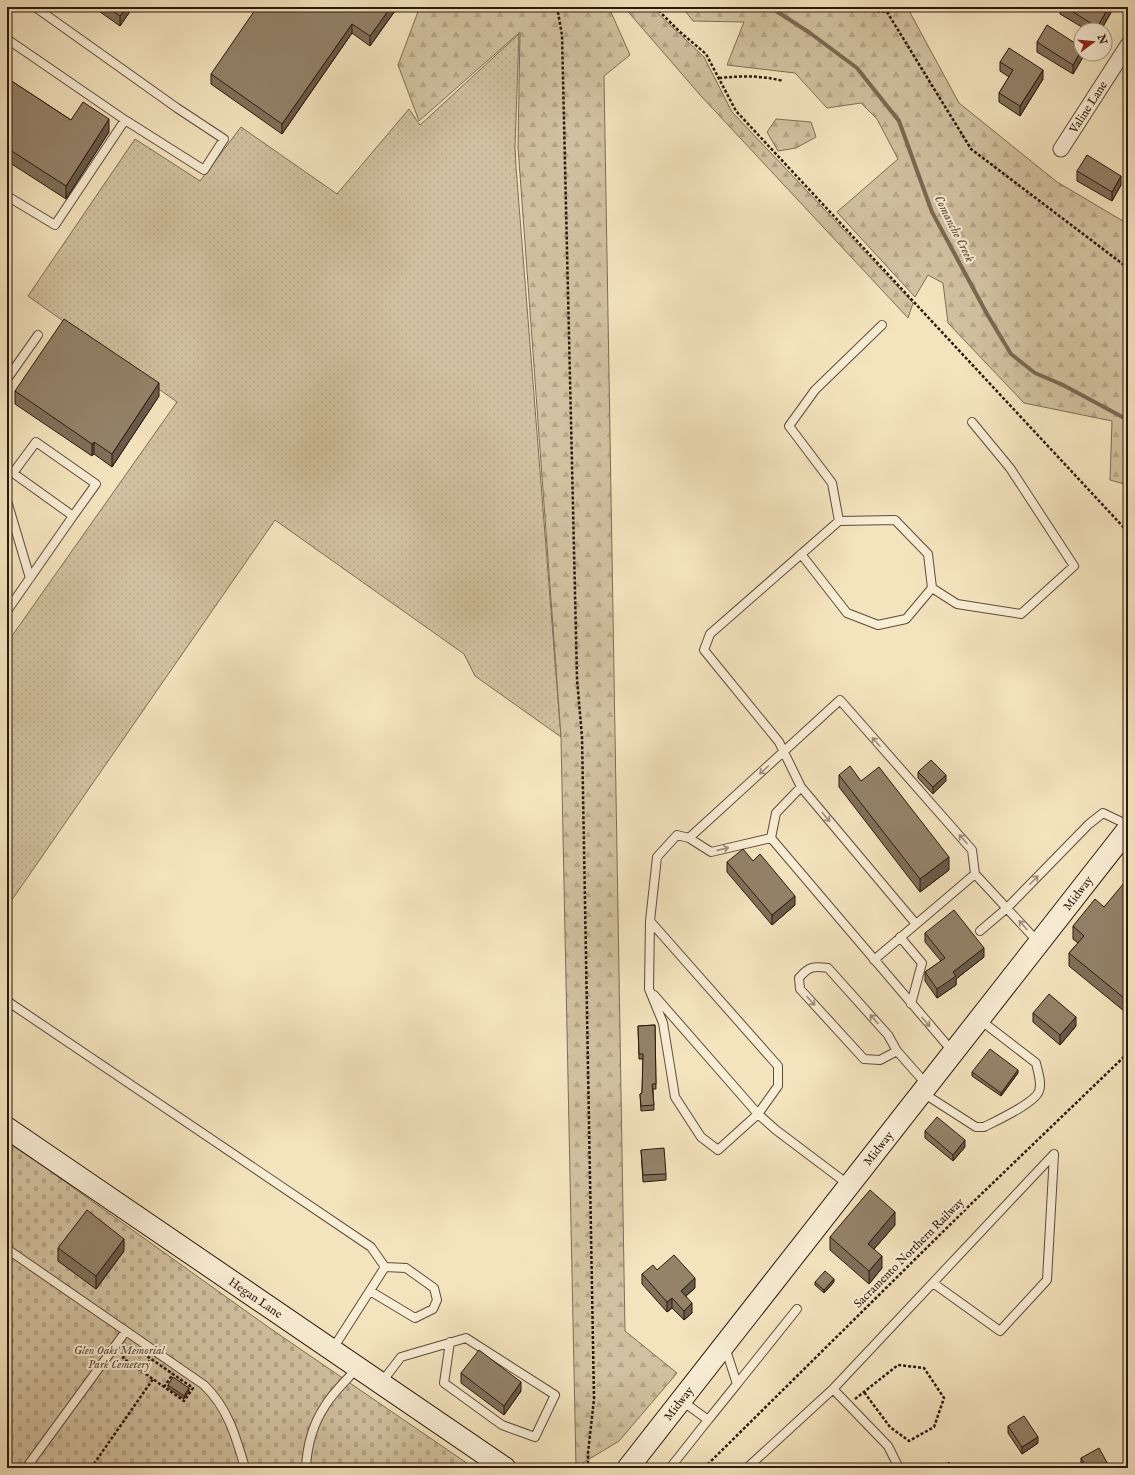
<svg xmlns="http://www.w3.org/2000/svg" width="1135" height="1475" font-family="'IM FELL English',serif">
  <defs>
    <pattern id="grass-dots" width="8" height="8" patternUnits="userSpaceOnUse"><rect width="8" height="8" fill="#d2c1a0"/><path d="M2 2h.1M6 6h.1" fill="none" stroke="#b4a589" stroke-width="1.8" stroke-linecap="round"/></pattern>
    <pattern id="forest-firs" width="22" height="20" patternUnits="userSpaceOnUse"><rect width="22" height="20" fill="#d2c1a0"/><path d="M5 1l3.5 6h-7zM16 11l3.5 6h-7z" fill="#b4a589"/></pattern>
    <pattern id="cemetery-stones" width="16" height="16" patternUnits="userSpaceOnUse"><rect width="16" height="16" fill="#d2c1a0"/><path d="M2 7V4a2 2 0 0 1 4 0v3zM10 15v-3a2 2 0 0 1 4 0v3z" fill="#b4a589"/></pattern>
  </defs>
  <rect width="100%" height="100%" fill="#f4e4be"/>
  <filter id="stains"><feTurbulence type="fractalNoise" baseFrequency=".005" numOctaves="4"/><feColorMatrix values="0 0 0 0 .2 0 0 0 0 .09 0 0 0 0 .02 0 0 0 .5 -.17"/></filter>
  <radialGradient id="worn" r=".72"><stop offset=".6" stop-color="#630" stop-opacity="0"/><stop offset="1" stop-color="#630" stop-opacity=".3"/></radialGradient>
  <!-- grass -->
  <path fill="url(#grass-dots)" stroke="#7e6c56" d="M519 34 515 147 516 167 561 737 475 676 464 654 275 520 7 907V643L177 402 28 296 135 139 200 181 241 127 337 194 409 109 420 125Z"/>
  <!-- forest -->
  <path fill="url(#forest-firs)" stroke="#7e6c56" d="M423 7H610V10L630 55 604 76 625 1331 677 1373 619 1441 576 1467 561 737 518 147 520 32 419 121 398 65 419 9Z
    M624 7H651L704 57 732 112 913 303 908 318 701 96Z
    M682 7H857L879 10 893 7H907L959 103 1057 182 1128 224V485L1110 480 1112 421 1024 403 948 323 943 283 928 275 915 297 837 212 898 159 877 119 861 103 827 108 795 73 727 65 744 22 693 21Z
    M776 119 811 122 816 137 796 148 778 151 767 132Z"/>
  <!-- cemetery -->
  <path fill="url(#cemetery-stones)" stroke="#7e6c56" d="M7 1142 43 1166 271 1329 474 1468H7Z"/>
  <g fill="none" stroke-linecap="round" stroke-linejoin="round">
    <!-- stream -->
    <path stroke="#7b6953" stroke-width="4" d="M770 7 810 33 857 68 899 121 932 212 987 314 1011 354 1035 373 1063 385 1128 420
      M1128 1131V1135"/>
    <!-- lane casing -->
    <g stroke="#5d4b39" stroke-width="10">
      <path id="lane" d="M35 7 177 108 224 139 204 170 125 120
        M7 39 125 120 55 225 7 196
        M7 379 38 335
        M36 442 96 484 73 516 13 473Z
        M7 501 30 578
        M839 521 832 483 789 426 815 390 882 325
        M801 554 847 613 878 625 906 619 932 588 928 554 895 520 839 521 710 634 704 650 779 742 801 787 916 924
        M932 588 957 604 1021 614 1074 566 1010 468 972 422
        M7 611 73 516
        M689 838 840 700 972 850 975 874 1038 942
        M771 838 953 1052
        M771 838 776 813 801 787
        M650 921 649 989 663 1023 675 1097 701 1137 718 1150 758 1114 778 1086V1066L650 921 657 857 677 835 689 838 711 852 771 838
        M980 931 1007 908 1089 824 1103 813 1128 825
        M900 937 922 963 911 1004
        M874 960 975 874
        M654 995 758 1114 776 1130 849 1185
        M7 1001 371 1247 385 1267 332 1350
        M897 1051 880 1060 864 1059 800 989 799 978C809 966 814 966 828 968L888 1035 897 1051 927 1085
        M923 1093 976 1127H984C996 1121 1035 1103 1039 1091 1042 1083 1038 1072 1036 1063L979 1019
        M7 1249 204 1385C228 1408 236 1437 245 1468
        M370 1291 415 1318 433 1309 437 1300 434 1288 406 1268 385 1267
        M381 1383 401 1357 466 1338 555 1395 535 1437 502 1425 444 1383 450 1342
        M737 1384 797 1309
        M833 1389 1054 1154 1047 1280 1000 1331 933 1283
        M708 1420 737 1384 725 1347
        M26 1468 126 1331
        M306 1468C307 1447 313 1424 325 1406 333 1392 347 1380 357 1368
        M670 1468 708 1420 681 1400
        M747 1468 833 1389 888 1446 899 1468"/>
    </g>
    <!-- street casing -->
    <g stroke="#5d4b39" stroke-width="17">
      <g id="street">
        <path id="s1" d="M1061 149 1128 45"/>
      </g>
    </g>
    <!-- secondary casing -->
    <g stroke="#2b180d" stroke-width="23">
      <g id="secondary">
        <path id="s2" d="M7 1128 505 1468"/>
        <path id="s3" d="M628 1468 1128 829"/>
      </g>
    </g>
    <!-- path -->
    <path stroke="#2b180d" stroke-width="2.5" stroke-dasharray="3 2" stroke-linecap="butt" d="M557 7 562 35 577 679 582 737 594 1399 588 1453V1468
      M655 7 679 31 706 54 736 111 1128 532
      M827 7 887 12 971 149 1128 268
      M887 12 905 7
      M719 78C742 76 760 75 783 81
      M131 1345 193 1388 184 1401 123 1358Z
      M142 1371 151 1359
      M164 1387 173 1374
      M855 1399 898 1365 924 1368 944 1398 934 1427 909 1441 890 1427 864 1392
      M91 1468 153 1379
      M704 1468 970 1205 1128 1053"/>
    <!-- lane -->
    <use href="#lane" stroke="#f8edd5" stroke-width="8"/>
    <!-- street -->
    <use href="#street" stroke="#f8edd5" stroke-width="15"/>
    <!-- secondary -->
    <use href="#secondary" stroke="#f8edd5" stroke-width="21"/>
  </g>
  <!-- wall -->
  <path fill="#7f705a" stroke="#2b180d" d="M93 7H133L120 26Z
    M397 7V8L370 46 352 33 282 134 211 84V74Z
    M1060 7H1113V9L1101 30H1087L1060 14Z
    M1037 42 1083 54V57L1073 74 1037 52Z
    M1000 62 1043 79 1020 116 999 102V93L1009 77 1000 71Z
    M7 78 71 120 109 132 66 199 7 161Z
    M1128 82V93H1127V83Z
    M1077 171 1121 185 1112 201 1077 181Z
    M15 391 159 396 112 467 94 454 92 456 15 404Z
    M918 772 946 781 933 794 918 778Z
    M839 775 861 781 949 870 920 892 839 787Z
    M753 861 795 905 772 925 727 872V862Z
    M1128 887 1124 1011 1069 966V953L1078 943 1073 939V926L1104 907Z
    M925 933 984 957 956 979V985L937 998 925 981V972L941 961 925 942Z
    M1033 1013 1076 1026 1060 1045 1033 1022Z
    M655 1025 656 1089H653L654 1110 641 1111 640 1094 642 1093 643 1059H639L638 1026Z
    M972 1072 1018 1073 1001 1096 972 1076Z
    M925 1131 965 1147 953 1161 925 1138Z
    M641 1150 666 1174V1180L643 1182Z
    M895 1225 874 1249 882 1268 869 1284 830 1250V1237Z
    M58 1248 124 1251 96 1289 58 1261Z
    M657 1270 695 1288 686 1296 692 1313 684 1320 672 1308 667 1312 642 1284V1274Z
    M815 1282H834L824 1293 815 1285Z
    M461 1373 521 1391 504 1415 461 1383Z
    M168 1385 189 1391 184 1399 168 1388Z
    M1008 1426 1038 1443 1022 1454 1008 1433Z
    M1081 1458 1110 1468H1081Z"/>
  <!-- shaded-wall -->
  <path fill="#685b4a" stroke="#2b180d" d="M127 7H133L120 26V16Z
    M391 7H397V8L370 46V36Z
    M1109 7H1113V9L1101 30H1097V27Z
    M352 24V33L282 134V124Z
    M1081 51V54H1083V57L1073 74V65Z
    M1043 70V79L1020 116V106Z
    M109 119V132L66 199V186Z
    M1121 176V185L1112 201V192Z
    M159 383V396L112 467V454Z
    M94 442V454L92 456V444Z
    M946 775V781L933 794V787Z
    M949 857V870L920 892V879Z
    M795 896V905L772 925V915Z
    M984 948V957L956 979V985L937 998V989L953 972Z
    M1128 993V1006L1124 1011V998Z
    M1076 1017V1026L1060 1045V1035Z
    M1018 1070V1073L1001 1096V1093Z
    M965 1140V1147L953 1161V1155Z
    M895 1212V1225L868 1256V1244Z
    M124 1239V1251L96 1289V1276Z
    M882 1256V1268L869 1284V1271Z
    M695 1278V1288L681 1300V1291Z
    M834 1279V1282L824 1293V1290Z
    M672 1298V1308L667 1312V1302Z
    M692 1303V1313L684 1320V1311Z
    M521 1382V1391L504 1415V1406Z
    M189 1388V1391L184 1399V1396Z
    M1038 1437V1443L1022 1454V1447Z"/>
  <!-- building -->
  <path fill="#948269" stroke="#2b180d" d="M107 7H127L120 16Z
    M257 7H391L370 36 352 24 282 124 211 74Z
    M1065 7H1109L1097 27Z
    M1047 25 1081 47V51L1073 65 1037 42Z
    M1009 48 1043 70 1020 106 999 93 1013 70 1000 62Z
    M7 78 71 120 83 102 109 119 66 186 7 148Z
    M1087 155 1121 176 1112 192 1077 171Z
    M64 319 159 383 112 454 94 442 92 444 15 391Z
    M931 760 946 775 933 787 918 772Z
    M850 766 861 781 879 767 949 857 920 879 839 775Z
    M743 849 753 861 760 854 795 896 772 915 727 862Z
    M1124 883 1128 887V993L1124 998 1069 953 1084 936 1073 926 1095 899 1104 907Z
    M954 910 984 948 953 972 956 976 937 989 925 972 945 958 925 933Z
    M1049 994 1076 1017 1060 1035 1033 1013Z
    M655 1025 656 1084H652L654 1105 641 1106 640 1094 642 1093 643 1054H639L638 1026Z
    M990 1049 1018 1070 1001 1093 972 1072Z
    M937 1117 965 1140 953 1155 925 1131Z
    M664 1148 666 1174 643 1175 641 1150Z
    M870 1190 895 1212 868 1244 882 1256 869 1271 830 1237Z
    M87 1210 124 1239 96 1276 58 1248Z
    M674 1255 695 1278 681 1291 692 1303 684 1311 672 1298 667 1302 642 1274 653 1265 657 1270Z
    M825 1271 834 1279 824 1290 815 1282Z
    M479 1350 521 1382 504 1406 461 1373Z
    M173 1377 189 1388 184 1396 168 1385Z
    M1024 1416 1038 1437 1022 1447 1008 1426Z
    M1099 1448 1110 1468H1086L1081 1458Z
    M949 1462 954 1468H942Z"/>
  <!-- one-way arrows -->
  <defs><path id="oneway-shaft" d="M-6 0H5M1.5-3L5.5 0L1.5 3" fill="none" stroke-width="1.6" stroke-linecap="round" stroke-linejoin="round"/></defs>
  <g stroke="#9c8d7b">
    <use href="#oneway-shaft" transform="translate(876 742) rotate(-132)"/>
    <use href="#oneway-shaft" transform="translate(764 770) rotate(138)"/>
    <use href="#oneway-shaft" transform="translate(826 817) rotate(50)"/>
    <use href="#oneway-shaft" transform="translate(963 839) rotate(-132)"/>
    <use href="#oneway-shaft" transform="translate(723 849) rotate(-13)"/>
    <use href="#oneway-shaft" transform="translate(1034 880) rotate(-45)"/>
    <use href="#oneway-shaft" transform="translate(1023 925) rotate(-132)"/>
    <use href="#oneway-shaft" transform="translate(811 1001) rotate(48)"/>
    <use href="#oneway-shaft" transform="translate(874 1019) rotate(-132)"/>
    <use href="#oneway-shaft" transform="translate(926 1022) rotate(49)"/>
  </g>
  <g text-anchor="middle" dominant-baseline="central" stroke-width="4" stroke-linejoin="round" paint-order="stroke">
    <!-- street labels -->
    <g font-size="12" fill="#2b180d" stroke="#f8edd5">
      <text stroke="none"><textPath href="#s1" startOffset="50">Valine Lane</textPath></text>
      <text stroke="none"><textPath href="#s3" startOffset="730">Midway</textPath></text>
      <text stroke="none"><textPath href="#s3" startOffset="406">Midway</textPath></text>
      <text transform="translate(909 1253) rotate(-45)">Sacramento Northern Railway</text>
      <text stroke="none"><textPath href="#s2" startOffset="301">Hegan Lane</textPath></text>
      <text stroke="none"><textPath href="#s3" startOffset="82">Midway</textPath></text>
    </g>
    <!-- park labels -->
    <g font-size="12" font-style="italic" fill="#5d4b39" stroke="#f8edd5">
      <text x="119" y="1350">Glen Oaks Memorial<tspan x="119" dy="14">Park Cemetery</tspan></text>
    </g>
    <!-- water labels -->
    <g font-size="13" font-style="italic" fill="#604e3c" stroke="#f8edd5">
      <text transform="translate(954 229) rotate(63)">Comanche Creek</text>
    </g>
  </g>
  <!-- margin -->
  <rect width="1135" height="1475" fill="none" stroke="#f4e4be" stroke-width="24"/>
  <rect x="8" y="8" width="1119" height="1459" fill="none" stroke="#2b180d" stroke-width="2"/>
  <rect x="12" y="12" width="1111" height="1451" fill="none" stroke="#2b180d"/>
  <!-- north arrow -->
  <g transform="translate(1093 42) rotate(74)"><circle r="19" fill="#f8edd5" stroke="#a69885"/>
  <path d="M0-3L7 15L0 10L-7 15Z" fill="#8f2418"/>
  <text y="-6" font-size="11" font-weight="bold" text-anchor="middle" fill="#2b180d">N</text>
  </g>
  <rect width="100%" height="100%" filter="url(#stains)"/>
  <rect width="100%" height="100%" fill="url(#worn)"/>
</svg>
